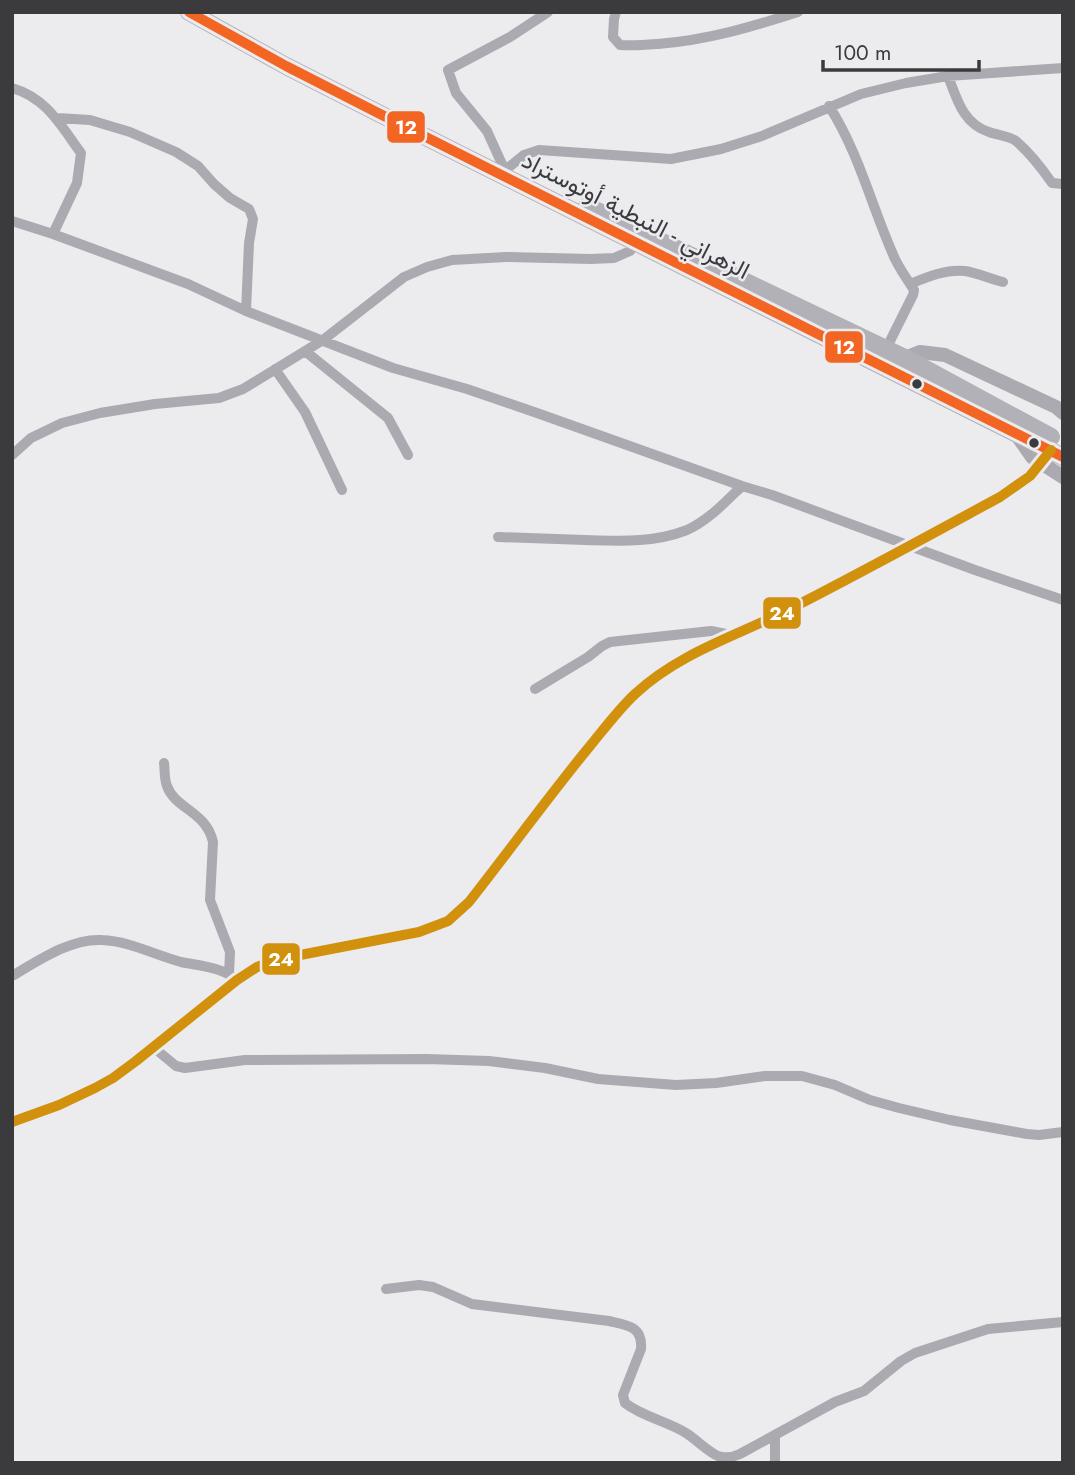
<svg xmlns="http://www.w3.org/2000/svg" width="1075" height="1475" font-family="Jost,Vazirmatn,sans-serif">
  <rect width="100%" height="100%" fill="#ececef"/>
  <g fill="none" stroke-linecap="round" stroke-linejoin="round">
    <!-- street -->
    <path stroke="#abaab1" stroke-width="10" d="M616 12 614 19 613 37 620 45C633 46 645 45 658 44 708 40 751 27 798 12
      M948 76C957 99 963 124 989 132 997 135 1009 136 1016 141 1030 153 1041 167 1052 183L1063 184
      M12 88C47 98 61 126 81 153L77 183 53 234
      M829 106C858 151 871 204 892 252 897 266 906 277 914 290L913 295 886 349
      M57 118 90 120 130 132 176 152 198 166 214 184 230 198 249 209 253 219 249 243 246 311
      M502 164 487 131 456 93 448 70 510 37 548 12
      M509 167 524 155 539 150 671 159 721 149 762 136 861 94 906 83 948 76 1063 68
      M12 221 53 234 188 284 246 311 393 368 467 389 537 413 742 486 772 495 975 570 1063 600
      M910 284C927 277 946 269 965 271 977 273 991 279 1003 282
      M305 351 388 418 408 455
      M275 369 305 412 342 490
      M12 455 31 438 62 423 100 413 155 404 219 398 243 389 323 340 404 277 427 267 452 260 506 257 591 259 614 258 630 251 636 243
      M498 537C527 538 556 539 585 540 620 541 654 543 687 530 708 521 726 501 742 486
      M535 689 588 657 602 646 610 642 711 631 731 635
      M164 763C165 770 164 779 167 786 175 809 206 811 213 842L210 900 230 952 229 974
      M12 976C38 961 71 938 102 940 129 941 155 955 181 962 200 966 222 967 237 980
      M153 1047 176 1066 185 1068 245 1060 427 1059 489 1061 545 1068 598 1079 676 1085 716 1083 765 1076H802L835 1085 870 1100 899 1108 950 1120 1027 1134 1039 1135 1063 1132
      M12 1122 59 1105 95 1088 113 1078 136 1061 237 980 257 967 273 961 295 956 419 932 448 921 469 902C510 850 548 797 590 746 604 729 619 709 635 694 678 654 733 637 784 612 857 575 928 536 1000 497L1030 476 1045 458
      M386 1289 419 1285 433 1287 472 1304 609 1321C627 1325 643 1326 641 1349L623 1395 625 1403C643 1417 667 1421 686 1433 697 1440 707 1451 718 1456 726 1459 733 1457 740 1454L835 1402 864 1391 901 1361 915 1353 988 1329 1063 1322
      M775 1435V1463"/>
    <!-- secondary -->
    <path stroke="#aaaab0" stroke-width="14" d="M905 358 920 352 945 355 1056 407 1063 413
      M1016 434 1032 457 1063 477"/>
    <!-- highway -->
    <path stroke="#b2b1b8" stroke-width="18" d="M189 12 286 66 384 116 1063 457
      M587 206 905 358 1051 437"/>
    <!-- bus-1 casing -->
    <g stroke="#ebebf0" stroke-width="16">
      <path id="bus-1" d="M189 12 286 66 384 116 1063 457"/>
    </g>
    <!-- bus-2 casing -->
    <g stroke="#ebebf0" stroke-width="16">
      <path id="bus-2" d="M12 1122 59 1105 95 1088 113 1078 136 1061 237 980 257 967 273 961 295 956 419 932 448 921 469 902C510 850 548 797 590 746 604 729 619 709 635 694 678 654 733 637 784 612 857 575 928 536 1000 497L1030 476 1051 450"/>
    </g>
    <!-- bus-1 -->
    <use href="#bus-1" stroke="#f26522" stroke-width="10"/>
    <!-- bus-2 -->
    <use href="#bus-2" stroke="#d1910c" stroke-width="10"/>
  </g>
  <!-- markers -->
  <g fill="#3b3b3d" stroke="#ebebf0" stroke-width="2.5">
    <circle cx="917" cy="384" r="6"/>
    <circle cx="1034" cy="443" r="6"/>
  </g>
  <g text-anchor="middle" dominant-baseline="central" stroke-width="5" stroke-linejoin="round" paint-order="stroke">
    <!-- street labels -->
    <g font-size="24" fill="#3b3b3d" stroke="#ebebf0">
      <text transform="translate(636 215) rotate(27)">الزهراني - النبطية أوتوستراد</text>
    </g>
  </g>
  <g stroke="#ebebf0" stroke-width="2.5">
    <rect x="386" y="110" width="40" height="34" rx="7" fill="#f26522"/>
    <rect x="824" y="330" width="40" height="34" rx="7" fill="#f26522"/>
    <rect x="762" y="596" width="40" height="34" rx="7" fill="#d1910c"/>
    <rect x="261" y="942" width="40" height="34" rx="7" fill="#d1910c"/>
  </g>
  <g font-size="19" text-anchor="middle" font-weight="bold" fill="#fff">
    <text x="406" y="134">12</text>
    <text x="844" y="354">12</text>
    <text x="782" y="620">24</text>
    <text x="281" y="966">24</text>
  </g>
  <!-- border -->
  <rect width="1075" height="1475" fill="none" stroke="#3b3b3d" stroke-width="28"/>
  <!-- scale -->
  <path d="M823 60v10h156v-10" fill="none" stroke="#3b3b3d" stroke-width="3.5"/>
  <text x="834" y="60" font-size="21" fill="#3b3b3d" stroke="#ebebf0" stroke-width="5" paint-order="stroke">100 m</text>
</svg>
